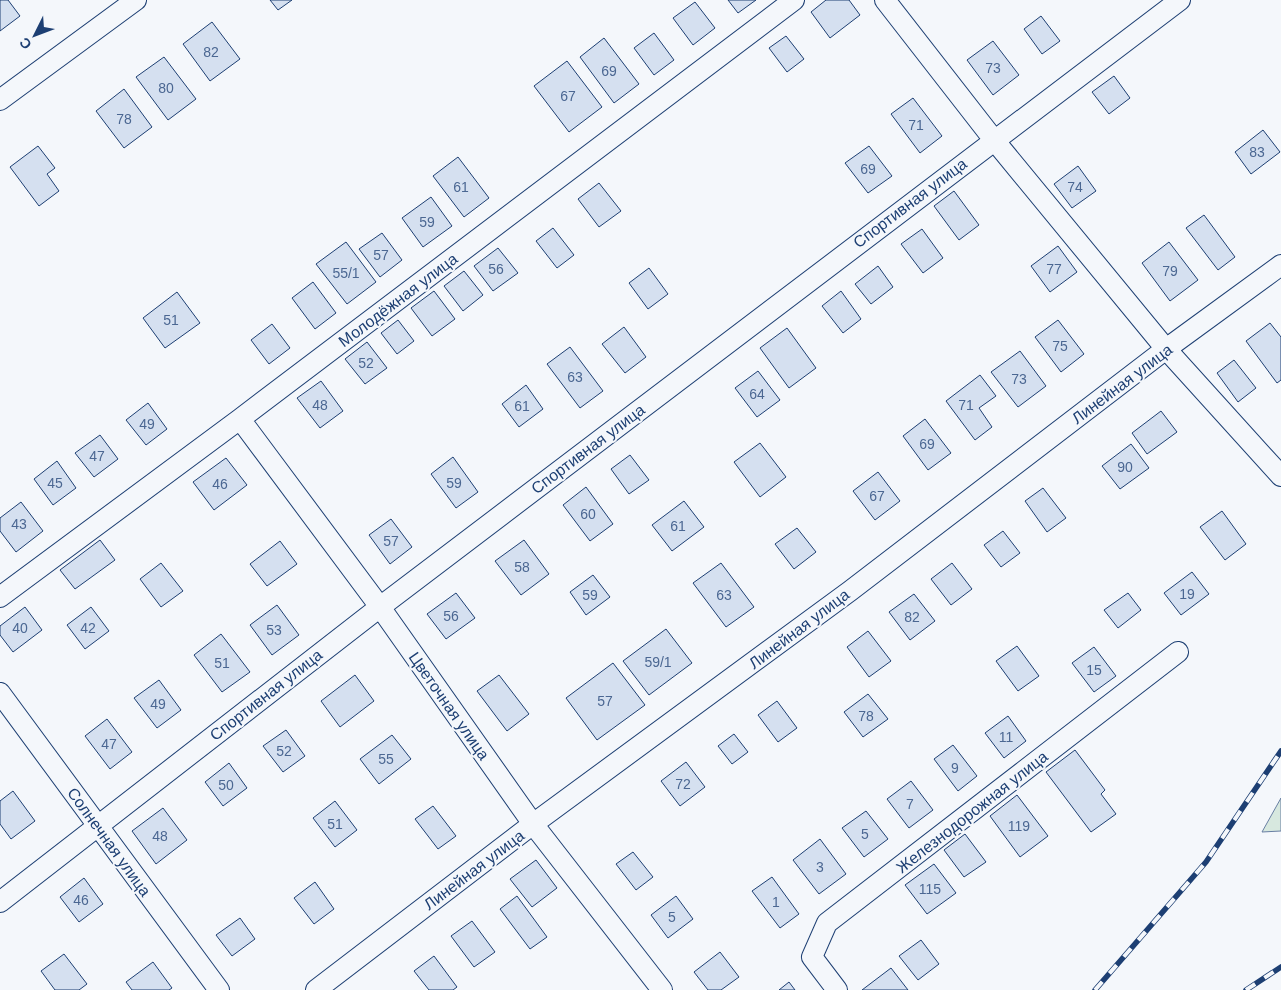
<svg xmlns="http://www.w3.org/2000/svg" width="1281" height="990" font-family="Helvetica,sans-serif">
  <rect width="100%" height="100%" fill="#f4f7fb"/>
  <!-- green -->
  <path fill="#d7e8df" stroke="#687fa3" d="M1281 798V831L1262 832Z"/>
  <!-- building -->
  <path fill="#d5e0f0" stroke="#1d3f73" d="M0 0H8L20 16 0 31Z
    M270 0H292L278 10Z
    M728 0H756L738 13Z
    M826 0H849L860 15 830 38 811 12Z
    M695 2 715 28 693 45 673 18Z
    M1041 16 1060 41 1042 54 1024 29Z
    M212 22 240 59 210 81 183 44Z
    M654 33 674 60 654 75 634 48Z
    M786 36 804 59 787 72 769 48Z
    M604 38 639 84 614 103 580 57Z
    M993 41 1019 75 993 95 967 60Z
    M164 57 196 99 168 120 136 77Z
    M567 61 602 107 569 132 534 86Z
    M1114 76 1130 98 1109 114 1092 92Z
    M124 89 152 127 124 148 96 111Z
    M913 98 942 136 920 153 891 114Z
    M1263 130 1280 152 1251 174 1235 152Z
    M38 146 55 168 47 174 59 191 39 206 10 167Z
    M869 146 892 176 868 193 845 163Z
    M458 157 489 198 464 217 433 176Z
    M1078 166 1096 191 1072 208 1054 184Z
    M599 183 621 211 599 227 578 199Z
    M954 191 979 225 959 240 934 206Z
    M431 197 452 226 423 247 402 218Z
    M1204 215 1235 257 1218 270 1186 228Z
    M553 228 574 255 557 268 536 241Z
    M922 229 943 258 923 273 901 244Z
    M382 233 402 260 380 277 359 249Z
    M346 242 376 282 347 304 316 264Z
    M1169 242 1198 280 1170 301 1142 263Z
    M1058 246 1077 272 1050 292 1031 266Z
    M498 248 518 273 493 291 474 266Z
    M878 266 893 287 871 304 855 284Z
    M649 268 668 294 648 309 629 283Z
    M464 271 483 295 463 311 444 286Z
    M313 282 336 313 315 329 292 298Z
    M434 291 455 319 432 336 411 308Z
    M841 291 861 319 843 333 822 306Z
    M177 292 200 323 165 348 143 318Z
    M398 320 414 341 397 354 381 333Z
    M1058 320 1084 354 1061 372 1035 337Z
    M1270 323 1281 337V380L1277 383 1246 341Z
    M272 324 290 348 269 364 251 340Z
    M624 327 646 357 625 373 602 344Z
    M787 328 816 368 789 388 760 348Z
    M367 342 387 368 365 384 345 359Z
    M570 347 603 391 580 408 547 364Z
    M1020 351 1046 386 1018 407 991 372Z
    M1234 360 1256 388 1238 402 1217 373Z
    M758 371 780 400 757 417 735 388Z
    M980 375 996 396 979 408 992 427 975 440 946 401Z
    M321 381 343 411 320 428 297 398Z
    M526 385 543 409 519 427 502 404Z
    M148 403 167 429 146 445 126 420Z
    M1161 411 1177 432 1147 454 1132 433Z
    M925 419 951 453 928 470 903 436Z
    M100 435 118 459 94 477 75 453Z
    M760 443 786 477 760 497 734 462Z
    M1131 444 1149 468 1120 489 1102 466Z
    M630 455 649 480 629 494 611 469Z
    M453 457 478 492 456 508 431 474Z
    M226 458 247 485 214 510 193 482Z
    M57 461 76 488 53 505 34 479Z
    M878 472 900 501 875 520 853 491Z
    M586 487 613 524 590 541 563 505Z
    M1043 488 1066 518 1047 532 1025 501Z
    M684 501 704 527 672 551 652 525Z
    M21 502 43 531 16 552 0 531V518Z
    M1222 511 1246 544 1225 560 1200 527Z
    M391 519 412 547 390 564 369 535Z
    M797 528 816 552 794 569 775 544Z
    M1003 531 1020 553 1001 567 984 545Z
    M100 540 115 560 75 589 60 570Z
    M524 540 549 574 521 595 495 561Z
    M280 541 297 564 267 586 250 564Z
    M161 563 183 591 161 607 140 579Z
    M721 563 754 607 726 627 693 583Z
    M952 563 972 589 951 605 931 579Z
    M1192 572 1209 594 1181 615 1164 593Z
    M593 575 610 597 586 615 570 592Z
    M456 593 475 618 446 639 427 614Z
    M1128 593 1141 610 1118 628 1104 610Z
    M914 594 935 621 910 640 889 612Z
    M277 605 299 635 272 655 250 625Z
    M25 607 42 630 13 652 0 635V626Z
    M91 607 109 631 85 649 67 625Z
    M666 629 692 663 649 695 623 661Z
    M868 631 891 661 869 677 847 647Z
    M221 634 250 672 222 692 194 655Z
    M1017 646 1039 676 1018 691 996 661Z
    M1094 647 1116 676 1094 692 1072 663Z
    M613 663 645 705 597 740 566 698Z
    M355 675 374 701 340 727 321 701Z
    M499 675 529 714 507 731 477 691Z
    M159 680 181 710 157 728 134 698Z
    M868 694 888 719 863 737 844 712Z
    M777 701 797 728 778 742 758 715Z
    M1008 716 1026 741 1004 758 985 733Z
    M107 719 132 752 110 769 85 736Z
    M286 730 305 756 283 772 263 746Z
    M734 734 748 752 732 764 718 746Z
    M392 735 411 759 379 784 360 759Z
    M953 745 977 776 958 791 934 759Z
    M1075 750 1105 790 1101 794 1116 814 1091 832 1046 772Z
    M686 762 705 787 680 806 661 781Z
    M229 763 247 788 223 806 205 782Z
    M911 781 933 810 909 828 887 799Z
    M13 791 35 821 11 839 0 824V801Z
    M1017 795 1048 836 1020 857 990 816Z
    M335 801 357 830 335 847 313 818Z
    M433 806 456 836 438 849 415 819Z
    M163 808 187 840 156 864 132 831Z
    M866 811 888 839 864 857 842 828Z
    M965 834 986 862 964 877 944 850Z
    M820 839 846 874 819 894 793 860Z
    M633 852 653 877 636 890 616 864Z
    M536 860 557 888 532 907 510 879Z
    M934 864 956 893 927 914 905 885Z
    M772 877 799 914 780 928 752 891Z
    M84 878 103 904 79 922 60 897Z
    M315 882 334 909 314 924 294 898Z
    M517 896 547 937 530 949 500 909Z
    M676 896 693 919 668 938 651 915Z
    M240 918 255 939 232 956 216 935Z
    M472 921 495 952 474 967 451 936Z
    M921 940 939 964 918 980 899 956Z
    M720 952 739 977 721 990H708L694 972Z
    M64 954 87 984 79 990H55L41 971Z
    M434 956 457 987 453 990H429L414 971Z
    M153 962 172 988 169 990H132L126 982Z
    M891 968 908 990H862Z
    M789 982 795 990H779Z"/>
  <g fill="none" stroke-linecap="round" stroke-linejoin="round">
    <!-- street casing -->
    <g stroke="#1d3f73" stroke-width="22">
      <path id="street" d="M885 0 994 140 1166 349 1281 476
        M0 100 136 0
        M240 419 380 607 533 824 662 990
        M0 597 240 419 794 0
        M0 693 219 990
        M0 902 380 607 1180 0
        M316 990 533 824 850 591 1166 349 1281 265
        M837 990 812 957 827 923 1178 652"/>
    </g>
    <!-- street -->
    <use href="#street" stroke="#f4f7fb" stroke-width="20"/>
    <!-- rail casing -->
    <g stroke="#1d3f73" stroke-width="5.5">
      <path id="rail" d="M1095 990 1206 862 1281 751
        M1246 990 1281 967"/>
    </g>
    <!-- rail -->
    <use href="#rail" stroke="#f4f7fb" stroke-width="4" stroke-dasharray="11" stroke-linecap="butt"/>
  </g>
  <g text-anchor="middle" dominant-baseline="central" stroke-width="4" stroke-linejoin="round" paint-order="stroke">
    <!-- number labels -->
    <g font-size="14" fill="#4b6792">
      <text x="211" y="52">82</text>
      <text x="993" y="68">73</text>
      <text x="609" y="71">69</text>
      <text x="166" y="88">80</text>
      <text x="568" y="96">67</text>
      <text x="124" y="119">78</text>
      <text x="916" y="125">71</text>
      <text x="1257" y="152">83</text>
      <text x="868" y="169">69</text>
      <text x="461" y="187">61</text>
      <text x="1075" y="187">74</text>
      <text x="427" y="222">59</text>
      <text x="381" y="255">57</text>
      <text x="496" y="269">56</text>
      <text x="1054" y="269">77</text>
      <text x="1170" y="271">79</text>
      <text x="346" y="273">55/1</text>
      <text x="171" y="320">51</text>
      <text x="1060" y="346">75</text>
      <text x="366" y="363">52</text>
      <text x="575" y="377">63</text>
      <text x="1019" y="379">73</text>
      <text x="757" y="394">64</text>
      <text x="320" y="405">48</text>
      <text x="966" y="405">71</text>
      <text x="522" y="406">61</text>
      <text x="147" y="424">49</text>
      <text x="927" y="444">69</text>
      <text x="97" y="456">47</text>
      <text x="1125" y="467">90</text>
      <text x="55" y="483">45</text>
      <text x="454" y="483">59</text>
      <text x="220" y="484">46</text>
      <text x="877" y="496">67</text>
      <text x="588" y="514">60</text>
      <text x="19" y="524">43</text>
      <text x="678" y="526">61</text>
      <text x="391" y="541">57</text>
      <text x="522" y="567">58</text>
      <text x="1187" y="594">19</text>
      <text x="590" y="595">59</text>
      <text x="724" y="595">63</text>
      <text x="451" y="616">56</text>
      <text x="912" y="617">82</text>
      <text x="20" y="628">40</text>
      <text x="88" y="628">42</text>
      <text x="274" y="630">53</text>
      <text x="658" y="662">59/1</text>
      <text x="222" y="663">51</text>
      <text x="1094" y="670">15</text>
      <text x="605" y="701">57</text>
      <text x="158" y="704">49</text>
      <text x="866" y="716">78</text>
      <text x="1006" y="737">11</text>
      <text x="109" y="744">47</text>
      <text x="284" y="751">52</text>
      <text x="386" y="759">55</text>
      <text x="955" y="768">9</text>
      <text x="683" y="784">72</text>
      <text x="226" y="785">50</text>
      <text x="910" y="804">7</text>
      <text x="335" y="824">51</text>
      <text x="1019" y="826">119</text>
      <text x="865" y="834">5</text>
      <text x="160" y="836">48</text>
      <text x="820" y="867">3</text>
      <text x="930" y="889">115</text>
      <text x="81" y="900">46</text>
      <text x="776" y="902">1</text>
      <text x="672" y="917">5</text>
    </g>
    <!-- street labels -->
    <g font-size="16" fill="#1d3f73" stroke="#f4f7fb">
      <text transform="translate(910 203) rotate(-37)">Спортивная улица</text>
      <text transform="translate(398 300) rotate(-37)">Молодёжная улица</text>
      <text transform="translate(1122 384) rotate(-37)">Линейная улица</text>
      <text transform="translate(588 449) rotate(-37)">Спортивная улица</text>
      <text transform="translate(799 629) rotate(-37)">Линейная улица</text>
      <text transform="translate(266 695) rotate(-38)">Спортивная улица</text>
      <text transform="translate(449 706) rotate(55)">Цветочная улица</text>
      <text transform="translate(972 812) rotate(-38)">Железнодорожная улица</text>
      <text transform="translate(109 842) rotate(54)">Солнечная улица</text>
      <text transform="translate(474 870) rotate(-37)">Линейная улица</text>
    </g>
  </g>
  <!-- north arrow -->
  <g transform="translate(35 35) rotate(228)" stroke="#f4f7fb" stroke-width="4" paint-order="stroke">
  <path d="M0-4L9 19L0 12L-9 19Z" fill="#1d3f73"/>
  <text y="-8" font-size="14" font-weight="bold" text-anchor="middle" fill="#1d3f73">С</text>
  </g>
</svg>
